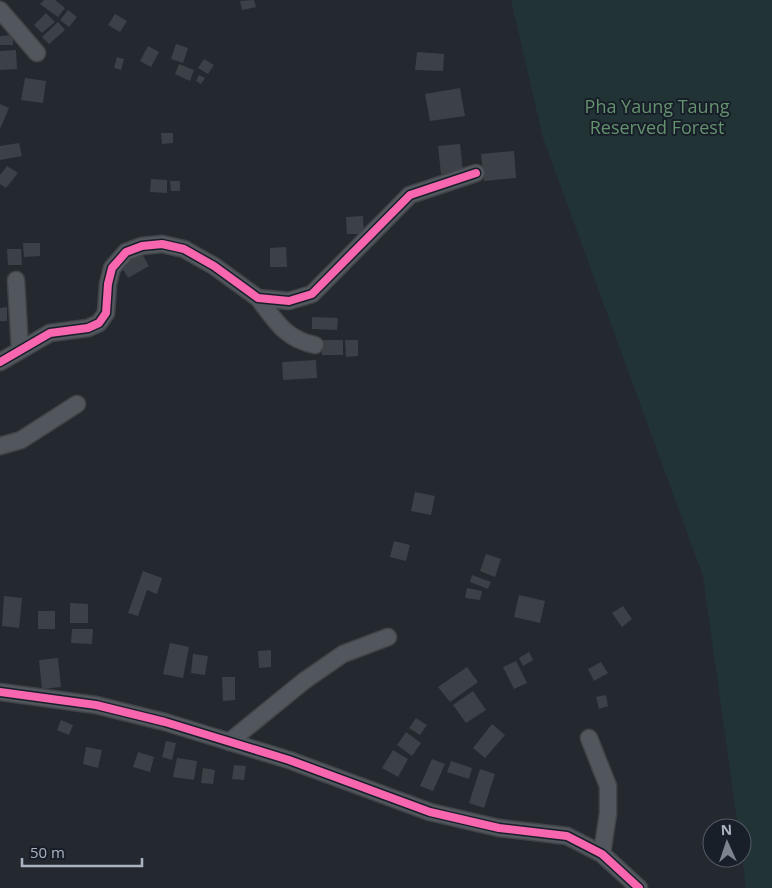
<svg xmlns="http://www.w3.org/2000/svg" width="772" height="888" font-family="'Open Sans',sans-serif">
  <rect width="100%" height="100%" fill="#24292f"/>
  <!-- green -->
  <path fill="#213335" d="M511 0H772V888H746L742 857V828H738L703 576 543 138Z"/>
  <!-- building -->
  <path fill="#3c4147" d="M44 0H55L65 8 58 17 40 4Z
    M254 0 256 7 242 10 240 1Z
    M68 10 77 17 69 27 60 20Z
    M46 13 55 22 42 33 34 25Z
    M115 14 127 21 120 32 108 25Z
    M58 22 65 30 49 44 42 37Z
    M13 35V45H0V36Z
    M176 44 188 48 183 63 171 59Z
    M148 46 159 52 151 67 140 61Z
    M16 50 17 69 0 70V51Z
    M417 52 444 54 443 71 415 70Z
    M117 57 124 59 121 70 114 68Z
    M204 59 214 65 208 74 198 68Z
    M179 64 194 70 190 81 175 74Z
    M199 75 205 78 201 84 196 81Z
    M25 78 46 81 43 103 21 100Z
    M460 88 465 116 430 121 425 94Z
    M0 104 9 108 0 129Z
    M161 133H173V143L162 144Z
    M19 143 22 156 0 160V146Z
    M460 144 463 171 441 174 438 146Z
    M514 151 516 178 484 181 481 154Z
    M7 166 18 173 6 188 0 184V175Z
    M151 179 167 180V193L150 192Z
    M170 181H180V191H171Z
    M363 216 364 234H347L346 217Z
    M23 243H40V256L24 257Z
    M286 247 287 267H270V248Z
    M7 249H21L22 265H8Z
    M141 252 149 266 128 278 120 264Z
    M7 307V321H0V308Z
    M312 317 338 318 337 330 312 329Z
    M322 340H343V355H322Z
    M345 340H358V356L346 357Z
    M316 360 317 378 283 380 282 362Z
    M415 492 435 496 431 515 411 511Z
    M394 541 410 545 406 561 390 557Z
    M486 554 501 559 495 577 480 571Z
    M143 571 162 578 157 594 147 590 138 616 128 613Z
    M472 575 491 582 488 589 470 582Z
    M467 588 482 591 480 600 465 598Z
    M519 595 545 601 540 623 514 617Z
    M4 596 22 598 19 628 2 626Z
    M70 603 88 604V623H70Z
    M623 606 632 619 622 627 612 613Z
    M38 611H55V629H38Z
    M72 629H93L92 644 71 643Z
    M170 643 189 647 183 678 163 674Z
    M271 650V667L259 668 258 651Z
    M529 652 533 660 523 666 519 658Z
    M193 654 208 656 205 675 191 673Z
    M58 658 61 687 42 689 39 660Z
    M516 661 527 683 514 689 503 667Z
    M601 662 608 673 594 681 588 669Z
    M467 667 478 682 450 702 438 687Z
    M222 677H235V700L223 701Z
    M473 691 486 710 466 723 453 705Z
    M606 695 608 706 599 709 596 697Z
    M416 718 427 725 420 735 409 728Z
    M61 720 73 725 69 735 57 730Z
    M492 724 505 735 485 758 473 748Z
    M406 732 421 743 412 756 397 745Z
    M166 741 176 743 172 760 162 757Z
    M86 747 102 750 98 768 83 764Z
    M393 750 408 759 398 777 382 768Z
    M138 752 154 757 150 772 133 767Z
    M177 758 197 761 194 780 173 777Z
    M432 759 445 764 433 791 420 786Z
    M451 761 472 768 469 779 447 772Z
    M234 765 246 766 244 780 232 779Z
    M203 768 215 770 213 784 201 783Z
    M480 769 495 774 484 808 469 803Z"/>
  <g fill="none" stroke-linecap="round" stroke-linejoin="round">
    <!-- street casing -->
    <g stroke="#404348" stroke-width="19">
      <path id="street" d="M0 10 37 53
        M16 280 20 350
        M258 298C276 321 285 339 315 345
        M0 362 50 333 88 328 99 323 106 313 108 284 112 268 126 252 142 246 162 244 184 249 214 266 258 298 289 301 312 294 410 195 476 173
        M0 446 21 440 77 404
        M0 692 96 705 165 722 289 760 430 812 499 828 567 836 602 854 639 888
        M589 738 608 786V813L602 854
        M229 742 304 681 343 654 388 637"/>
    </g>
    <!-- street -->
    <use href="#street" stroke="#52575e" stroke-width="16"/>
    <!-- cycleway casing -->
    <g stroke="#181f29" stroke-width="11">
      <path id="cycleway" d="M0 362 50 333 88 328 99 323 106 313 108 284 112 268 126 252 142 246 162 244 184 249 214 266 258 298 289 301 312 294 410 195 476 173
        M0 692 96 705 165 722 289 760 430 812 499 828 567 836 602 854 639 888"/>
    </g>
    <!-- cycleway -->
    <use href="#cycleway" stroke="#f766af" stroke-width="8"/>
  </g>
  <g text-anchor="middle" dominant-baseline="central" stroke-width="4" stroke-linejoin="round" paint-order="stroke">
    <!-- park labels -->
    <g font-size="18" fill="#64926f" stroke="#181f29">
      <text x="657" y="106">Pha Yaung Taung<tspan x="657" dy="21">Reserved Forest</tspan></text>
    </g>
  </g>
  <!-- north arrow -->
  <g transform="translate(727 843) rotate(357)"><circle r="24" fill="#181f29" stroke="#535b66"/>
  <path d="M0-4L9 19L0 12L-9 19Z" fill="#7c838f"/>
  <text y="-8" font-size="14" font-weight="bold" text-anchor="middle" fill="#abb4c2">N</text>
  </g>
  <!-- scale -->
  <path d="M22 858v8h120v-8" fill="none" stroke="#abb4c2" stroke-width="2.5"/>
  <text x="30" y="858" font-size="15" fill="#abb4c2" stroke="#181f29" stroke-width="4" paint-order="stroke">50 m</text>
</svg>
